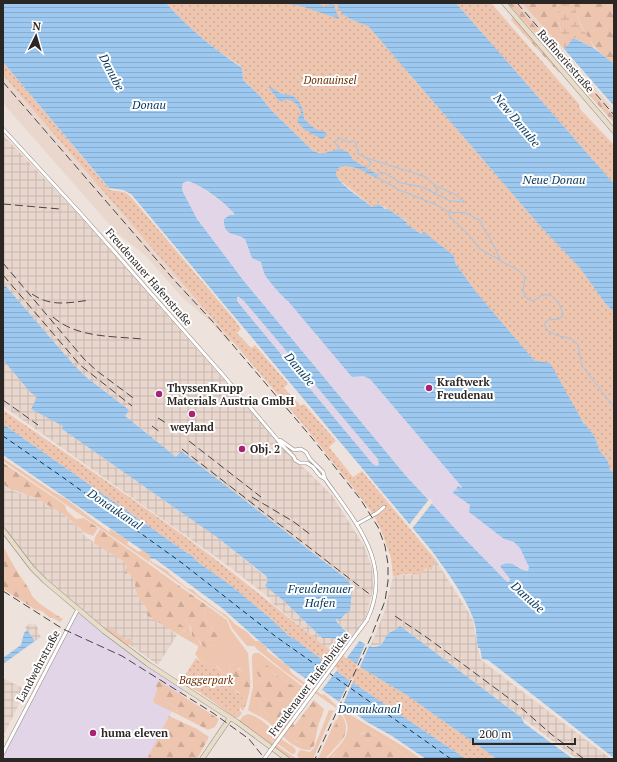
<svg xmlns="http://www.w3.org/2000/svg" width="617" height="762" font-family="'PT Serif',serif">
  <defs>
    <pattern id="industrial-grid" width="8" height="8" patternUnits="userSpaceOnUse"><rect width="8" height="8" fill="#e9d6cd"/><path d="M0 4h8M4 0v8" fill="none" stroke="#c8b8b0"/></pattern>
    <pattern id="forest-firs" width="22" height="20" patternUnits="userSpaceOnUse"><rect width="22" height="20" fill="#eec6b0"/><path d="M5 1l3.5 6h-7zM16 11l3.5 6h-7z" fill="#ccaa97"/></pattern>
    <pattern id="wetland-marsh" width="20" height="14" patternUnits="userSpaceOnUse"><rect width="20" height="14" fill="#eec6b0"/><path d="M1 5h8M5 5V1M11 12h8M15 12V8" fill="none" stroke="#ccaa97"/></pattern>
    <pattern id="park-dots" width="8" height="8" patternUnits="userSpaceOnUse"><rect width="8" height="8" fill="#eec6b0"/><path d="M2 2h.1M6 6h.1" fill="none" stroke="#ccaa97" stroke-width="1.8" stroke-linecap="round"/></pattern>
    <pattern id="water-rules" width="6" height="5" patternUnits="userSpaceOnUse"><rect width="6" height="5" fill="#9dc8f0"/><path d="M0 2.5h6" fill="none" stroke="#87acce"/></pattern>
  </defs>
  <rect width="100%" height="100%" fill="#ede2dc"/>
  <!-- commercial -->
  <path fill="#e2d5e8" d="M188 181 201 187 219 200 234 213 236 236 243 237 245 239 252 258 261 262 262 269 284 299 288 301 363 376 370 379 462 487 458 492 470 505 469 512 504 539 514 542 520 548 528 563 529 567 528 571 524 570 513 564 508 577 510 581 507 582 462 536 406 476 243 280 206 232 193 212 182 188 184 183Z
    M237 297 244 301 378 459 379 466H376L372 463 255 323 237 301Z
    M78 609 184 688 147 759H3V753Z"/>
  <!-- industrial -->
  <path fill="url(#industrial-grid)" d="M3 135 79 215 233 390 273 438 332 495 364 546 372 568 373 588 367 613 365 619 353 636 341 626 336 621 337 619 340 620 345 614 346 578 181 451 176 457 124 416 129 410 86 377 73 364 3 283Z
    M3 360 30 392 38 397 32 409 64 426 62 429 218 538 266 577 268 580 265 586 284 601 322 638H333L340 643 342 650 338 656 314 638 270 601 271 599 223 562 3 406Z
    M3 484 13 491 32 496 63 514 81 529 84 535 92 541 125 562 127 566 125 573H128L132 575 135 582 137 594 148 611V613L177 635 158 665 130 645 133 640H127L116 636 107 630 54 585 33 565 3 526Z
    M435 559 469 613 473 621 478 649 481 660 611 759H577L400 626 388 634 381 644 376 646 371 645 385 610 393 577 408 574 411 575 426 568 433 564Z
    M31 623 33 625 35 624 39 630 37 631 41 637 35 641 25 627Z
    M3 678 26 690 4 734 5 737 3 740Z"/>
  <!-- built -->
  <path fill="#e9d6cd" d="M515 3H522L614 110V117Z
    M3 75 120 211 233 341 229 343 211 322 182 297 145 255 117 233 8 109 3 103Z"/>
  <!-- grass -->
  <path fill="#eec6b0" d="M3 458 52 491 66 499 109 532 110 529 129 541 127 544 139 552 142 550 151 556 149 557 151 558 149 562 3 461Z
    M151 560 152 562 168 571 170 574 187 588 193 590 198 595 219 611 225 614 236 625 247 632 255 641H259L267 648V651L289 667 290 671 294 675 322 695 324 694 337 706 336 708 284 671 258 650 254 646H247L232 628 228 619 150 562Z
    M206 605 227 620 231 630 248 653 250 678C246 672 239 669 233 664L230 667 228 674 222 672 217 666 212 668 201 662 195 654 198 648V646L179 635 181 631H186L179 623 180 620C190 617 190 631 192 636L197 638 201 645 211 646 213 645 219 646 215 632 204 617Z
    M112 625 111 628 126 640 128 638 133 640 130 645H127L108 631Z
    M254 653H259L307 690V694L298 705 300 701 295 687 271 672 258 674 261 682 255 684V697L262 703 260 709 266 713 273 720 286 724 288 734 296 741 310 748 314 746 310 750C293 751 279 731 267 721 261 717 254 714 248 710L253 687 252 660V656Z
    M202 693 225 706 236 715 239 710 242 713 239 717 235 718 208 698 201 694Z
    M155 696 176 707 177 714 154 703 153 700Z
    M341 709C367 726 396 740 421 759H410L381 738 366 731 359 735 334 755 331 759H327C342 742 357 732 340 711Z
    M329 710 335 711 333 712 313 759 299 758 297 755 300 750 310 752 314 748Z
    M339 712 342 716 336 724 337 742 343 739 325 759H318L335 721 338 719Z
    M248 714C263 717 272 731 284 741 288 744 294 745 296 751L294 754H292L269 738 279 747 297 759H292L240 722V720L243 716Z"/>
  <!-- forest -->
  <path fill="url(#forest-firs)" d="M508 3H515L614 117V123Z
    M522 3H556L564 49 553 38Z
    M573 3H614V64C590 47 582 30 573 3Z
    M513 17 560 72 559 73 511 20Z
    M3 463 65 505 67 511 76 519 84 518 98 528 93 536 83 532 81 529 63 514 36 498 14 490 13 491 3 484Z
    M100 529 206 605 204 617 223 643V645L219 646 213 645 208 648 203 646 197 638 192 636 191 628 186 620H180L179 623 187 630 181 631 179 635 147 615 148 611C145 605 139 599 137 594 134 586 137 578 128 573L124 574 127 566 124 564 125 562 94 543 95 537Z
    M3 546C10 560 18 573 27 586 30 589 30 593 33 597 41 606 52 612 63 619L60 622 53 618H50L42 611 36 610 3 589Z
    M235 664 238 666V669C242 671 247 673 249 676 253 683 247 704 243 711L241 709 242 706 240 693C229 688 223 674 212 668L216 666 222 672 228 674 231 665Z
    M265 665 268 666 271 672 295 687 299 692 300 701 298 705 289 719 295 725 314 700 324 709 318 726 314 746 310 748 306 747 292 738 288 734 286 724 273 721 266 713 260 709 262 703 255 697V684L261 682 256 670 259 667Z
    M159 681 219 719 215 727 208 730 177 714 176 707 155 696 157 689 156 686Z
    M169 716 197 729 209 737 197 759H147Z
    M342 716C347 723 347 731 343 739L336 742 332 739C332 730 336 722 342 716Z
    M366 731 381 738 410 759H331L350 738 362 734Z"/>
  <!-- wetland -->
  <path fill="url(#wetland-marsh)" d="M556 3H573L581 26 595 49 575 38 564 49Z"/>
  <!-- park -->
  <path fill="url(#park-dots)" d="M166 3H337L346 17 369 27 540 226 580 268 605 303 614 312V473L610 470 608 461 599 450 595 437 536 361 533 359 476 292 455 263 421 234 406 224 407 221 379 204 372 207 342 182 313 151 271 110 260 96 243 80 242 67C214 49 188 28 166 3Z
    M456 3H491L579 104 580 109 614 145V184Z
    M3 62 110 190 124 192 130 196 234 319 241 329 237 333 251 348 255 345 288 384 284 388 301 406 304 404 336 441 329 447 353 477 362 471 435 559 432 570 426 568C417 578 417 573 406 574 402 574 397 576 393 577L391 558 383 535 376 519 365 503 306 428 257 370 3 75Z
    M3 410C71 457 140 503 207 553 251 586 293 623 338 656L342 650 360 667 408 696 497 759H466L343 676 295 639 290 637 269 617 229 584 199 563 190 554 187 553 3 424Z
    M196 658 201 662 218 671 235 691 242 695V706L236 715 225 706 190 687 182 680Z"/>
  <!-- water -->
  <path fill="url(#water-rules)" fill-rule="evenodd" d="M3 3H166C188 28 214 49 242 68L243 80 260 96 271 110 313 151 321 154 339 149 348 152 353 160 378 175 376 178C365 172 351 162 338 168 337 171 336 171 336 174 337 183 365 201 372 207L379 204 385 209H388L407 222 406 224 421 234 424 232 454 256 455 263 476 292 533 359 536 361 550 363 584 424H585L595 437 599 450 608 461 610 470 614 473V758L488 660 482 659 480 648H478C476 638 477 629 473 618 464 594 447 572 432 551L131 194 123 190 109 188 3 62ZM188 181C205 187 221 200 234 213V215H230L224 219C223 237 236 232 245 239L252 258 261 262C262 266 263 271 265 275 267 279 285 300 288 301L352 377 363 376 370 379 462 487 461 488 458 486 456 489 459 492 455 490 453 493 470 505 469 512 504 539 514 542 520 548 529 567 528 571C516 570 513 558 500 566L510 579 509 582H507L462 536 406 476 243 280 197 219 183 192 182 188 183 183ZM237 297H239L244 301 378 459 379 465 376 466 372 463 255 323 237 301Z
    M281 3H318L325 7 331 3H333L339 19 301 6Z
    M337 3H456L614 184V312L605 303 580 268 540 226 369 27C357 21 339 18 337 3Z
    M574 38 595 49 614 64V106L564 49Z
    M269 87C274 88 276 91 280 93 283 95 287 94 290 95 301 99 303 108 304 119L315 129 325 132 327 136 321 139 304 129 297 121 301 113C299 104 295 101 286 99L282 102 277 99C275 94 271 92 269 87Z
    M3 283 73 364 86 377 129 410 125 416 176 457 181 451 348 580 352 588 350 611 345 614 340 620 336 619V621C344 631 360 643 373 647 385 646 382 640 389 633 392 631 397 629 400 626L522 718 524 723 573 759H497L408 696 360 667 347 657 342 650 341 644 336 640 333 638H322L284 601 265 586 268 580 266 576 218 538 62 429 63 426 31 409 37 397 30 392 3 360Z
    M3 424 187 553 190 554 199 563 229 584 269 617 290 637 295 639 343 676 466 759H426L392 736 367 722 338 701 289 667 222 608 155 559H152L149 557 151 556 142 550 3 455Z
    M27 630 35 641 3 664V658L21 645 24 633Z"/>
  <!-- pier -->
  <path fill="#ede2dc" d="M430 498 433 502 411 530 408 526Z
    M354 634 361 639 346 659 341 652Z
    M366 642 370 644 359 669 356 666Z
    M332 664 338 669 321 691 315 687Z
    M351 678 354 679 342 707 338 704Z"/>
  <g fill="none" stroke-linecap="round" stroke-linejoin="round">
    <!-- stream -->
    <path stroke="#9dc8f0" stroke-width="1" d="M339 149 335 142 340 138 347 142 354 141 356 143 358 154 367 158 426 177 436 186 454 194 465 202 450 201 422 187 401 183 385 173 379 172 378 175
      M366 169 371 164 367 158
      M377 177 397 189 439 206 448 212 466 213 481 221 484 230 490 238 500 259
      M436 187V193
      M448 212 452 219 468 234 480 249 519 271 525 277 523 291 525 297 532 301C536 300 539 296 543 295 555 292 562 307 563 316L559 319 548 320 544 324 548 331 559 336 572 339 578 345 582 366 614 407"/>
    <!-- ferry -->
    <path stroke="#05385e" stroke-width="1" stroke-dasharray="5 4" stroke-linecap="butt" d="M3 436 61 476 182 563 275 636 326 672
      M329 673 451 759"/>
    <!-- street casing -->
    <g stroke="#918882" stroke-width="4">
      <path id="street" d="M3 129 82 215 223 375 282 445 294 457 295 460 300 463H307L313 467 320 476 325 479
        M280 440 294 450 301 449 306 452 310 459 323 472 325 479C356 523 394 564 367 620
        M357 524 377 513 384 507
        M3 753 78 609"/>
    </g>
    <!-- secondary casing -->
    <g stroke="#918882" stroke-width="5.5">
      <path id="secondary" d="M504 3 614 131
        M3 530 32 568 45 581 104 631 148 664 237 722 287 759
        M202 759 230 718"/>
    </g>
    <!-- street -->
    <use href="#street" stroke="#fff" stroke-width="3"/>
    <!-- secondary -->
    <use href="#secondary" stroke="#e8ddc9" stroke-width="4.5"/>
    <!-- rail -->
    <path stroke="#4a4542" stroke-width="1" stroke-dasharray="8 4" stroke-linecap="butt" d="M517 3 614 115
      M3 82 175 281 215 324 312 438 361 500 378 527 385 546 388 564V581L385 601 371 637 315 759
      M3 204 60 209
      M3 263 84 359 97 371 136 400
      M3 275 80 365 132 406
      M32 294C51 307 68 303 90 300
      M53 317C77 338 112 336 142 339
      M3 400 38 425
      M158 418 166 423
      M152 426 160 432
      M189 441 261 497
      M182 449 372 596
      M252 497 294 522 311 535
      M3 591 63 629 122 656 213 713 249 739 265 759
      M395 616 429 639 518 705 551 734 584 759"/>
    <!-- street-bridge casing -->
    <g stroke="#918882" stroke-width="4" stroke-linecap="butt">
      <path id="street-bridge" d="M264 759 367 620"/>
    </g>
    <!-- street-bridge -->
    <use href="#street-bridge" stroke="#fff" stroke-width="3"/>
  </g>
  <!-- markers -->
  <g fill="#a62473" stroke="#fff" stroke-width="1.5">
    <circle cx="429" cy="388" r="4"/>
    <circle cx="159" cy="394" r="4"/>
    <circle cx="192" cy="414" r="4"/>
    <circle cx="242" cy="449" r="4"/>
    <circle cx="93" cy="733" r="4"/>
  </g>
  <g text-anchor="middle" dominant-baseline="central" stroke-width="4" stroke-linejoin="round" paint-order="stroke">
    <!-- street labels -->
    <g font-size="11" fill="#2b2725" stroke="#fff">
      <text transform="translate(566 61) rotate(49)">Raffineriestraße</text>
      <text transform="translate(149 277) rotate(49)">Freudenauer Hafenstraße</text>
      <text transform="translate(38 666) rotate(-62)">Landwehrstraße</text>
      <text transform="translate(309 684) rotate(-53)">Freudenauer Hafenbrücke</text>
    </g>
    <!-- park labels -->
    <g font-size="11" font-style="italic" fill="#6d2e00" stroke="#fff">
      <text x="330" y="80">Donauinsel</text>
      <text x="206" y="680">Baggerpark</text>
    </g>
    <!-- poi labels -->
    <g font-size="11" font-weight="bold" fill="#2b2725" stroke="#fff" text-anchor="start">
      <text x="437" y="382">Kraftwerk<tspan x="437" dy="13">Freudenau</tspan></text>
      <text x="167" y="388">ThyssenKrupp<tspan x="167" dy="13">Materials Austria GmbH</tspan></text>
      <text x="192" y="427" text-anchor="middle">weyland</text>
      <text x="250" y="449">Obj. 2</text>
      <text x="101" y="733">huma eleven</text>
    </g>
    <!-- water labels -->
    <g font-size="12" font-style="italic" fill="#05385e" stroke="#fff">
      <text transform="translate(112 72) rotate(62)">Danube</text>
      <text x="149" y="104">Donau</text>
      <text transform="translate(517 120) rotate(50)">New Danube</text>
      <text x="554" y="179">Neue Donau</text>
      <text transform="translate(300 369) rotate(50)">Danube</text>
      <text transform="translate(115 509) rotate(34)">Donaukanal</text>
      <text x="320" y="588">Freudenauer<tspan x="320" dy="14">Hafen</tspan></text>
      <text transform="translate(528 597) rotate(42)">Danube</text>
      <text x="369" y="708">Donaukanal</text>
    </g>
  </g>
  <!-- border -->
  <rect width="617" height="762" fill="none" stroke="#2b2725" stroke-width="8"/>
  <!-- north arrow -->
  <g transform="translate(36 36) rotate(5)" stroke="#ffffff" stroke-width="3" paint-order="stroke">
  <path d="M0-3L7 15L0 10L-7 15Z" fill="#2b2725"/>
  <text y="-6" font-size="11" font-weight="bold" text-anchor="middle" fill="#2b2725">N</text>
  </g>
  <!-- scale -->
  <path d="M473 738v6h102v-6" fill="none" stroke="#2b2725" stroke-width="2"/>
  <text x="479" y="738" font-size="12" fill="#2b2725" stroke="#ffffff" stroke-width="3" paint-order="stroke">200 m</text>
</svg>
